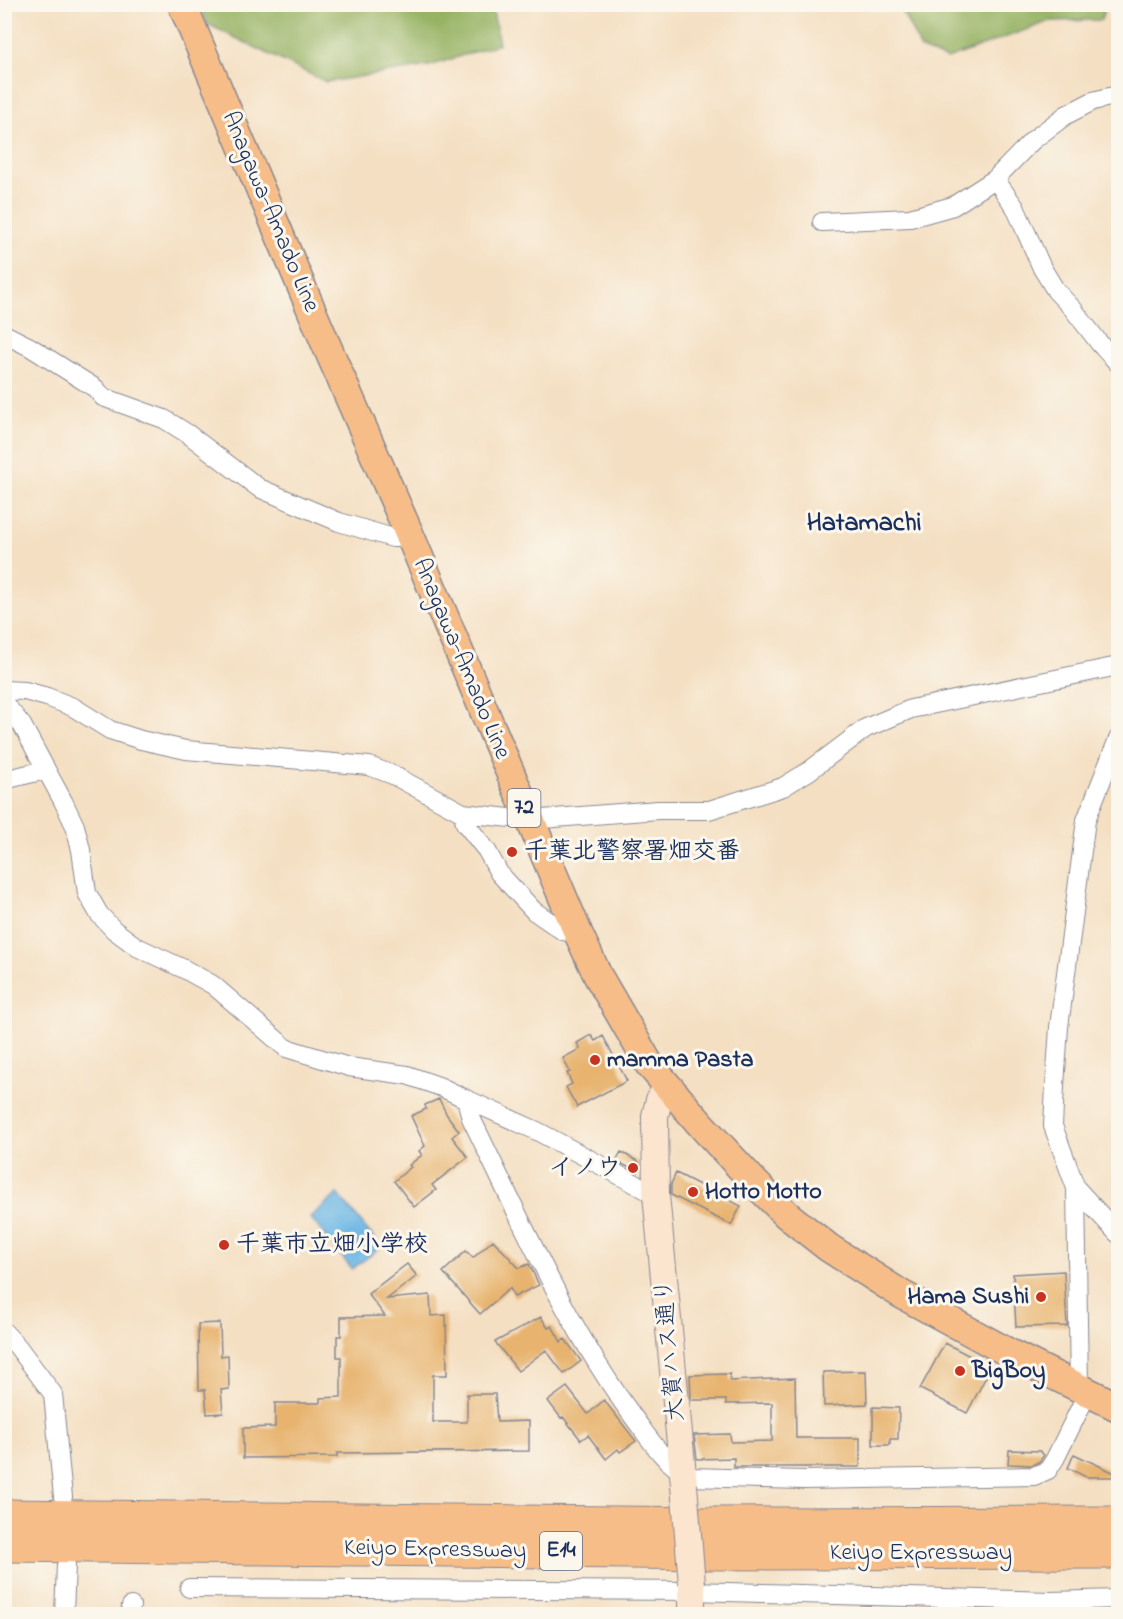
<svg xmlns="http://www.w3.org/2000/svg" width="1123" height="1619" font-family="'Indie Flower','Klee One',sans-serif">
  <rect width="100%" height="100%" fill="#fbf7ec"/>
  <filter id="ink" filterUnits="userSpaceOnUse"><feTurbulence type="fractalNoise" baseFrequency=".0167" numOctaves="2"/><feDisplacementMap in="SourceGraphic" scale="12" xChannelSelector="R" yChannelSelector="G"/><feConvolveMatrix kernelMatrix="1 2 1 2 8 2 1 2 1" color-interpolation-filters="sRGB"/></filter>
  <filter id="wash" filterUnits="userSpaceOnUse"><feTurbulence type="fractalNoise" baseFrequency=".008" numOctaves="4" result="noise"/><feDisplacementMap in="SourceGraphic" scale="24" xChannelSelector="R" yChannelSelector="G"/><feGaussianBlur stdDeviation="1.35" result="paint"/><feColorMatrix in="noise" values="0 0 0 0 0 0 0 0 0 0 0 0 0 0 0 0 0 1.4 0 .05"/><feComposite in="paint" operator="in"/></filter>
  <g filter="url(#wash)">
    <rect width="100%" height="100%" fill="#f4dfc2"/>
    <!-- forest -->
    <path fill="#96b264" stroke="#587061" stroke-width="1.5" d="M200 5H492L499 44 429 66 326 82 207 24Z
      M899 5H1106L1101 20 1050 21 947 59 921 49Z"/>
    <!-- water -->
    <path fill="#6db7e5" stroke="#4473a2" stroke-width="1.5" d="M338 1194 381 1247 352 1269 310 1217Z"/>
    <g id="blocks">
      <!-- building -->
      <path fill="#e7b36e" d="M591 1035 595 1041 603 1036 627 1081 577 1107 566 1087 572 1084 567 1073 570 1072 563 1058 580 1049 577 1043Z
        M439 1099 447 1115 459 1131 452 1137 468 1157 432 1185 436 1190 414 1207 394 1181 411 1167 409 1165 422 1155 419 1151 425 1146 411 1116 426 1109 425 1105Z
        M621 1152 639 1162 638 1172 616 1161Z
        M676 1173 741 1206 731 1225 671 1195V1184Z
        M493 1240 519 1268 529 1264 539 1285 514 1297 510 1288 480 1314 443 1272 466 1251 473 1258Z
        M407 1264 417 1276 387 1299 430 1295 431 1316 446 1315 447 1375H433V1422H467V1394H495L497 1422 529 1421V1451L337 1453V1457L243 1458V1428L275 1427V1403H320V1398L341 1397V1357H337V1336H341V1317L385 1316 368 1294Z
        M1064 1271 1067 1326 1016 1327 1013 1274Z
        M541 1317 548 1328 552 1326 561 1342 565 1339 581 1361 564 1374 546 1350 518 1371 495 1342Z
        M220 1323 221 1356 228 1355 229 1389 221 1390 223 1413 207 1414 205 1390H199L198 1324Z
        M945 1343 991 1367 967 1413 920 1389Z
        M866 1371 867 1404 824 1406 823 1372Z
        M730 1374V1381L795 1378 796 1438H860V1467H734V1458L697 1459 694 1435 730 1434 731 1442 772 1441V1403L726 1404V1400H691L690 1375Z
        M567 1387 588 1414 604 1400 636 1441 620 1452 618 1449 606 1459 588 1435 581 1440 563 1417 561 1418 548 1401Z
        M873 1407 899 1408 898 1439H890V1445H873Z
        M1009 1450 1040 1451 1044 1455 1040 1461 1032 1465 1008 1464Z
        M1074 1454 1119 1475V1477H1086L1068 1468Z"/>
    </g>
  </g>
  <g filter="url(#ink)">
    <use href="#blocks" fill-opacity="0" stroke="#888790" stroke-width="1.5"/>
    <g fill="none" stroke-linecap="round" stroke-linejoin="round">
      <!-- street casing -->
      <g stroke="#888790" stroke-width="20">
        <path id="street" d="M995 179 1015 207 1042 268 1056 291 1073 309 1100 344 1118 363
          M822 222 910 218 953 206 995 179 1033 140 1066 115 1093 101 1118 95
          M4 334 30 347 95 388 103 397 164 419 188 434 259 488 339 522 393 538H411
          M4 690 25 691 47 697 73 707 110 730 141 740 186 750 369 766 393 775 463 813 529 820 658 810H709L783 787 809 771 866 728 911 709 1118 666
          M4 703 22 725 63 801 75 826 81 850 87 893 99 914 114 930 137 947 184 969 213 985 286 1048 349 1067 407 1075 441 1087 466 1099 471 1118C521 1220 567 1327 634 1418 651 1441 665 1464 690 1477L804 1480 1034 1476 1048 1470 1055 1459 1088 1392
          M4 780 45 770
          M463 813 465 823 487 851 499 873 534 911 563 931 578 933
          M466 1099 537 1131 656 1195
          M1076 1188 1118 1234
          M4 1332 18 1347 53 1394 63 1497
          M1079 1387 1076 1188 1053 1126 1055 1086 1059 1027 1086 820 1118 739
          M189 1588 693 1591 1051 1601 1118 1599
          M64 1614 66 1565
          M130 1614 131 1606"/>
      </g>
      <!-- secondary casing -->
      <g stroke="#888790" stroke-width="28">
        <path id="secondary" d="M666 1087 659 1100 655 1116 656 1195 684 1485
          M692 1584V1614"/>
      </g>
      <!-- primary casing -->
      <g stroke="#888790" stroke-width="31">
        <path id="primary" d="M182 4 325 342 411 538 578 933 598 976 649 1064 702 1126 756 1184 787 1215 829 1248 901 1294 1011 1354 1118 1407"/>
      </g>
      <!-- highway casing -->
      <g stroke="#888790" stroke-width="35">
        <path id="highway" d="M4 1516 709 1524 1118 1523
          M4 1545 711 1553 1118 1552"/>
      </g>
      <!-- street -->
      <use href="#street" stroke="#fff" stroke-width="18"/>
      <!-- secondary -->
      <use href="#secondary" stroke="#fce5cf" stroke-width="26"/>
      <!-- primary -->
      <use href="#primary" stroke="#f7bd88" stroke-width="28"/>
      <!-- highway -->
      <use href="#highway" stroke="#f7bd88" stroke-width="33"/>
      <!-- secondary-bridge casing -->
      <g stroke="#888790" stroke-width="28" stroke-linecap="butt">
        <path id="secondary-bridge" d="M684 1485 692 1584"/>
      </g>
      <!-- secondary-bridge -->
      <use href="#secondary-bridge" stroke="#fce5cf" stroke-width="26"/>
    </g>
  </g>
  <!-- markers -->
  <g fill="#c8321e" stroke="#fbf7ec" stroke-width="2">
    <circle cx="512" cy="852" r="6"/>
    <circle cx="595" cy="1060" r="6"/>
    <circle cx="633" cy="1168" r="6"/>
    <circle cx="693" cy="1192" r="6"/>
    <circle cx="224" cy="1245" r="6"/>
    <circle cx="1041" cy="1297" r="6"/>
    <circle cx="960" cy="1371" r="6"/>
  </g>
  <g text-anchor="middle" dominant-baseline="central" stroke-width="6" stroke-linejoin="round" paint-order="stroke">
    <!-- shield labels -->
    <g fill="#fbf7ec" stroke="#5e6b89" stroke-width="1.5">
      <rect x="507.5" y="789" width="33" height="38" rx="4.5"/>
      <rect x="540" y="1532" width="42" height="38" rx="4.5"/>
    </g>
    <g font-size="22" font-weight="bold" fill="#1b2f5e">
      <text x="524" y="808">72</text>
      <text x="561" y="1551">E14</text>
    </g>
    <!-- street labels -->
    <g font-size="24" fill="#1b2f5e" stroke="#fbf7ec">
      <text transform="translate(270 212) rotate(67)">Anagawa-Amado Line</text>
      <text transform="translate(461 659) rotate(67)">Anagawa-Amado Line</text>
      <text transform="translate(671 1350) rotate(-95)">大賀ハス通り</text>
      <text transform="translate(435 1550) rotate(1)">Keiyo Expressway</text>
      <text x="921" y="1553">Keiyo Expressway</text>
    </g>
    <!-- poi labels -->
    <g font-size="24" font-weight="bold" fill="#1b2f5e" stroke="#fbf7ec" text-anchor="start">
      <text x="524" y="852">千葉北警察署畑交番</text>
      <text x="607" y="1060">mamma Pasta</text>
      <text x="621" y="1168" text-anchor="end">イノウ</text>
      <text x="705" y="1192">Hotto Motto</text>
      <text x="236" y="1245">千葉市立畑小学校</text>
      <text x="1029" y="1297" text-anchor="end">Hama Sushi</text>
      <text x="972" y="1371">BigBoy</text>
    </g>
    <!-- neighbourhood labels -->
    <g font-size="26" font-weight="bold" fill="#1b2f5e" stroke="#fbf7ec">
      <text x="864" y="524">Hatamachi</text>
    </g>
  </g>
  <!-- margin -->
  <rect width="1123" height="1619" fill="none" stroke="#fbf7ec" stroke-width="24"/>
</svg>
